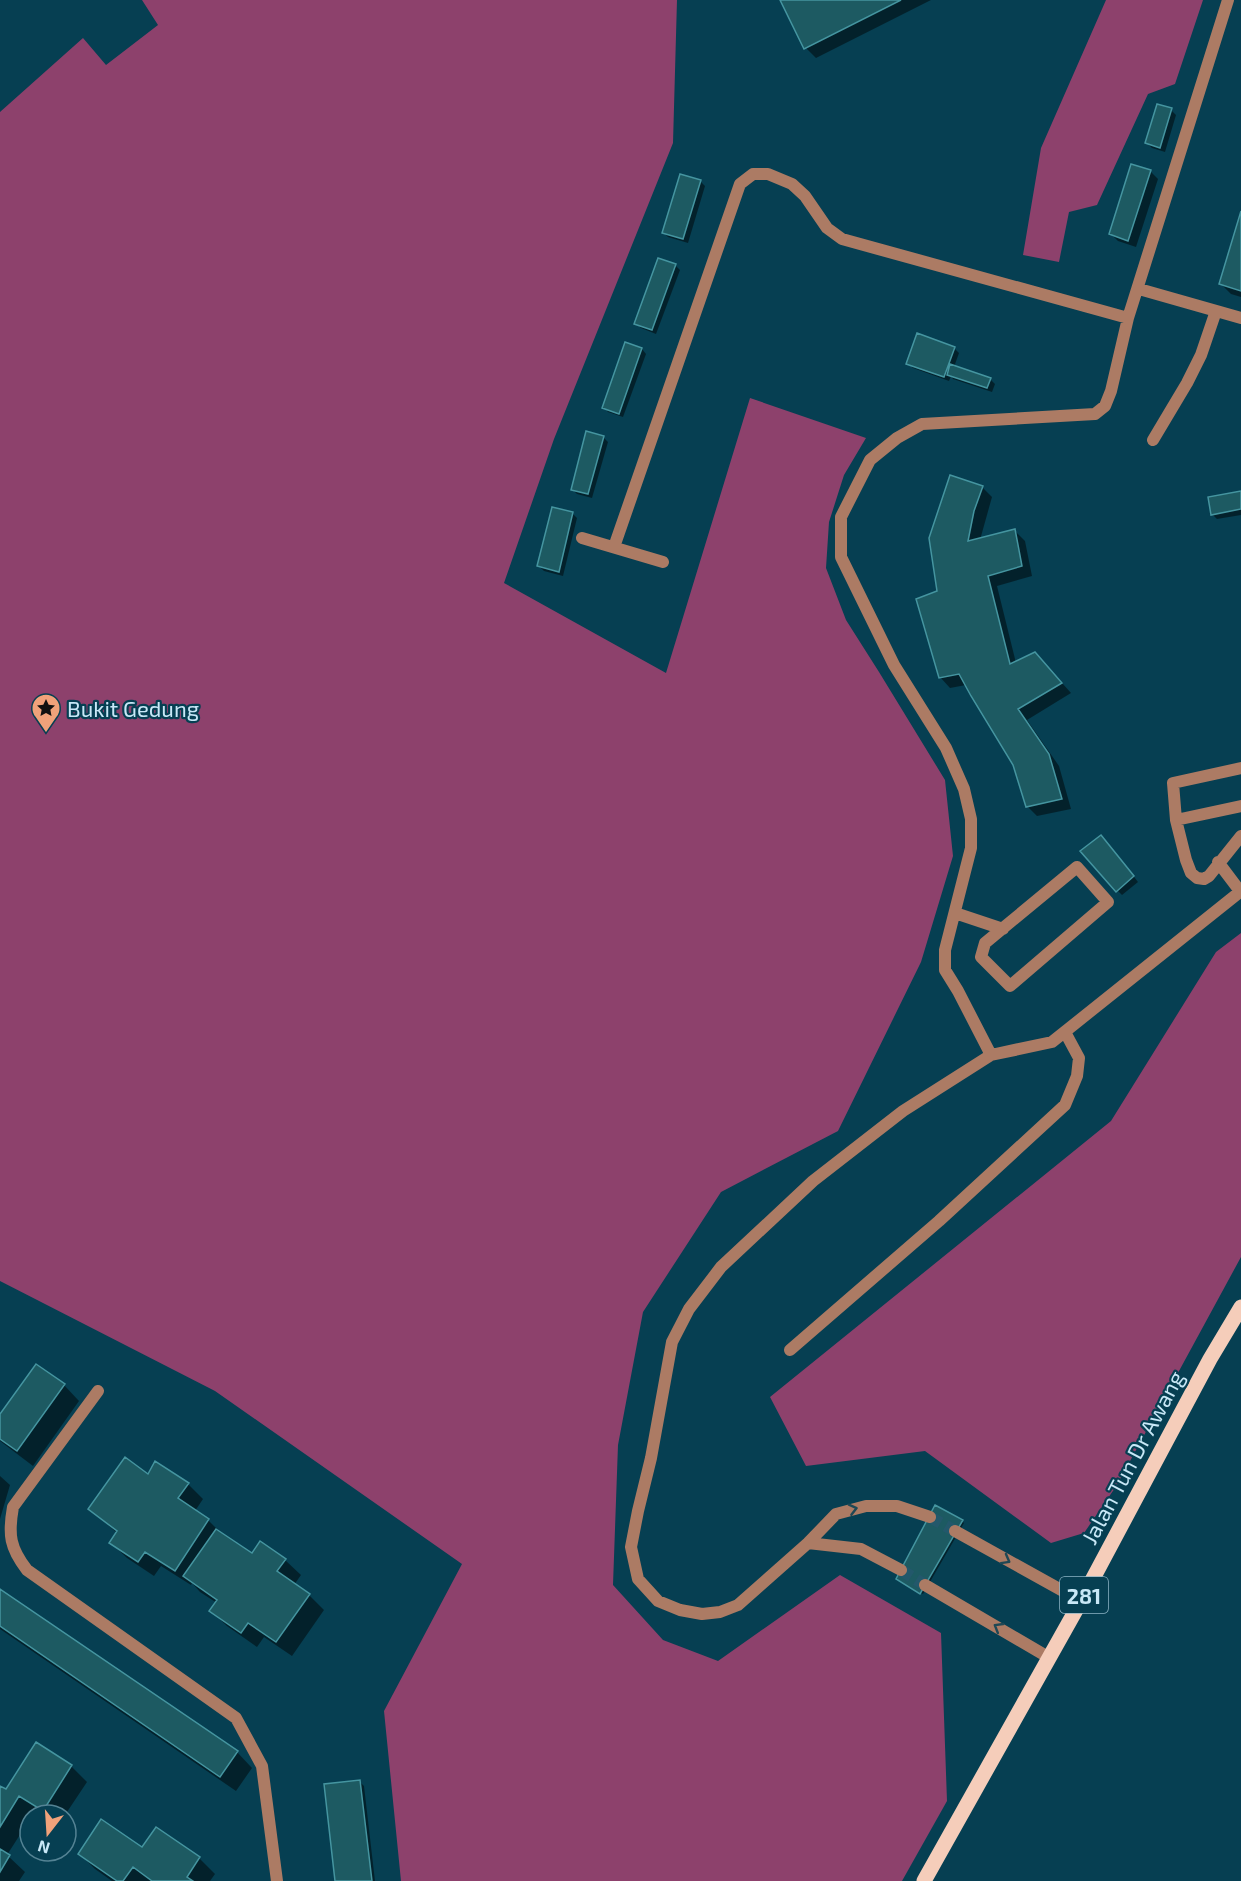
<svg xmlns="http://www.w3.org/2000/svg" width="1241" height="1881" font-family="'Exo 2',sans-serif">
  <rect width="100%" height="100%" fill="#063f52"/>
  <!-- green -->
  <path fill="#8d416c" d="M142 0H677L673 143 554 439 504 583 666 673 750 398 866 438 844 475 829 522 826 568 846 620 879 672 945 780 953 856 921 962 838 1131 721 1192 643 1312 618 1445 613 1585 663 1640 718 1661 840 1575 941 1633 947 1801 902 1881H401L384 1711 462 1564 215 1391 0 1281V112L83 38 106 65 158 25Z
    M1106 0H1203L1175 84 1148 94 1097 205 1069 212 1059 262 1023 255 1041 148Z
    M1241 933V1257L1117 1485 1084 1533 1051 1543 925 1451 806 1466 770 1397 1111 1121 1216 952Z"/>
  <!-- shadow -->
  <path fill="#0007" d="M782 0H931L816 58 806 48Z
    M1171 110 1176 115 1165 152 1152 148 1147 143Z
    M1150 171 1158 179 1136 247 1118 241 1111 234Z
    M700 181 705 186 688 243 668 237 663 232Z
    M1241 216V297L1231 294 1221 284Z
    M675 265 680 270 656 334 641 328 636 323Z
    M626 344 642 349 646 354 623 417 608 412 604 407Z
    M954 348 959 353 954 367 990 379 995 384 992 392 953 379 951 376 949 381 913 368 908 363Z
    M603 437 608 442 592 498 577 494 572 489Z
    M982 487 992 497 980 540 1015 531 1025 541 1032 576 997 586 1016 663 1045 664 1071 693 1027 720 1059 766 1071 809 1037 816 1027 806 1014 764 966 685 950 688 940 677 938 592Z
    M1241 492V515L1217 519 1212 514Z
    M572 513 577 518 563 576 544 571 539 566Z
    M1106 841 1138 882 1122 895 1118 891Z
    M64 1385 79 1401 33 1466 0 1441V1417Z
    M0 1476 10 1485 0 1519Z
    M149 1476 188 1484 203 1499 195 1511 208 1520 224 1536 252 1556 285 1560 301 1575 294 1585 309 1595 324 1610 292 1656 264 1637 257 1647 227 1626 211 1611 217 1603 200 1592 192 1583 191 1585 161 1566 154 1576 127 1558 111 1543 117 1533 90 1509Z
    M962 1521 964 1523 923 1594 900 1581Z
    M0 1591 237 1752 252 1768 236 1791 0 1629Z
    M71 1766 87 1782 65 1815H42L35 1811 32 1815H30V1819L7 1855 25 1872 19 1881H0V1787L6 1791Z
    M359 1781 364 1786 375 1881H337Z
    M157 1829 199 1858 215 1874 210 1881H112L95 1869 80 1854 143 1849Z"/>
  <!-- building -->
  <path fill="#1d5a62" stroke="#4595a0" stroke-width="1.5" d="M780 0H901L804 49Z
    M1157 104 1172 108 1160 148 1145 143Z
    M1131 164 1151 170 1128 241 1109 234Z
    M680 174 701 180 683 239 662 233Z
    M1241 211V291L1219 284Z
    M658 258 676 264 652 330 634 324Z
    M917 333 955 347 944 377 906 364Z
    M625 342 642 348 619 414 602 408Z
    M950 364 991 378 987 388 947 375Z
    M586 431 604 436 588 494 571 490Z
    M950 475 983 486 974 511 968 541 1015 529 1022 566 988 576 1010 664 1035 652 1062 683 1018 709 1049 754 1062 799 1026 807 1013 765 971 696 959 674 939 678 916 599 937 591 929 538Z
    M1241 491V509L1211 515 1208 497Z
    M552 507 573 512 559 572 537 566Z
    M1101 835 1134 876 1116 892 1080 851Z
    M36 1364 65 1384 17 1451 0 1439V1414Z
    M125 1457 148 1474 155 1461 189 1483 178 1498 209 1519 175 1571 145 1552 138 1562 109 1543 117 1531 88 1509Z
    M935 1505 963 1520 920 1594 896 1579Z
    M216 1529 252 1553 260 1541 286 1559 277 1571 310 1594 276 1642 248 1623 241 1633 209 1611 217 1600 183 1576Z
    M0 1589 238 1751 220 1777 0 1626Z
    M36 1742 72 1765 43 1811 19 1796 0 1827V1786L6 1789Z
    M360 1780 372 1881H335L324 1784Z
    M101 1819 142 1847 156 1827 200 1857 187 1877 193 1881H152L133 1867 123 1881H117L78 1854Z
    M0 1849 10 1855 0 1872Z"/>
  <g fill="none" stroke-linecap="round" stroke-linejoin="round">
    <!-- street-tunnel -->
    <path stroke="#23586b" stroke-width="12" stroke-dasharray="12 6" stroke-linecap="butt" d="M930 1517 955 1531
      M901 1570 925 1585"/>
    <!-- street -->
    <path stroke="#ac7b64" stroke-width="12" d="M1139 289 1241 318
      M1153 440 1187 383 1201 355 1216 311
      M582 538 663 562
      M614 547 740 184 753 174H768L792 184 805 196 827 228 842 239 1128 318
      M1241 768 1173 783 1176 820 1186 860 1191 873 1197 878 1204 879 1209 876 1241 836
      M1176 820 1241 806
      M1218 862 1240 891
      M1077 867 1108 902 1010 986 981 957 985 943Z
      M955 913 1003 929
      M991 1055 958 991 945 970V950L971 848V819L964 789 946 748 894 665 841 557V517L870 460 897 438 922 424 1095 414 1105 406 1111 391 1128 318 1228 0
      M790 1350 939 1221 1065 1105 1077 1076 1079 1058 1065 1032
      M98 1391 13 1507C8 1535 10 1548 27 1570L236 1718 262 1766 277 1881
      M930 1517 897 1506H866L836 1514 808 1543 738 1605 720 1612 702 1614 680 1610 658 1601 638 1579 631 1547 638 1511 651 1458 672 1342 689 1309 721 1267 813 1181 903 1111 991 1055 1052 1042 1241 891
      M955 1531 1081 1601
      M808 1543 861 1549 901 1570
      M925 1585 1048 1657"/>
    <!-- primary -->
    <path stroke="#f5cdba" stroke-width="15" d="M924 1881 1081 1601 1210 1359 1241 1307"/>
  </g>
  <!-- one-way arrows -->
  <defs><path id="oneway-chevron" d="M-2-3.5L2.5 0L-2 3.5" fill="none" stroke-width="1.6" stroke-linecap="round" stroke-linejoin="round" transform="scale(1.5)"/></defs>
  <g stroke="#1f4855">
    <use href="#oneway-chevron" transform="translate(853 1509) rotate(-14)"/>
    <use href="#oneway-chevron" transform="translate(1006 1560) rotate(29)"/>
    <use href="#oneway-chevron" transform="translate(998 1627) rotate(-149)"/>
  </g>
  <!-- icons -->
  <defs>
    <g id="sight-pin" transform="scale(1.5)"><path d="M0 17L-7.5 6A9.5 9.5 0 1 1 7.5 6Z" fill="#f0a27a" stroke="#063f52"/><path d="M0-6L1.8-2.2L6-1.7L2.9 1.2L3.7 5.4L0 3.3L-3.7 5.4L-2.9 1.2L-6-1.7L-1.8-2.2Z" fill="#111"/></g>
  </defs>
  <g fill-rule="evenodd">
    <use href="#sight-pin" x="46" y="708"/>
  </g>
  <g text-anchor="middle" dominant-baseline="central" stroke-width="4.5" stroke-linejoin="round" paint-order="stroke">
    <!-- shield labels -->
    <rect fill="#063f52" stroke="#8eb5c6" stroke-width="1.5" x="1060" y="1577" width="48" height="36" rx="4.5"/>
    <g font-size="21" font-weight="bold" fill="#c8e8f7">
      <text x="1084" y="1595">281</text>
    </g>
    <!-- poi labels -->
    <g font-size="22" fill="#c8e8f7" stroke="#063f52" text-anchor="start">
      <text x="67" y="708">Bukit Gedung</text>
    </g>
    <!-- street labels -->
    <g font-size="22" fill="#c8e8f7" stroke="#063f52">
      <text transform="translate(1132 1457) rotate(-62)">Jalan Tun Dr Awang</text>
    </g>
  </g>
  <!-- north arrow -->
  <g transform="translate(48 1833) rotate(197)"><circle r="28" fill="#063f52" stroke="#548394" stroke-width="1.5"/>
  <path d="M0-4.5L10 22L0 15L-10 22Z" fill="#f0a27a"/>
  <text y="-9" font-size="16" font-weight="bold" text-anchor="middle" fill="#c8e8f7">N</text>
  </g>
</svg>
